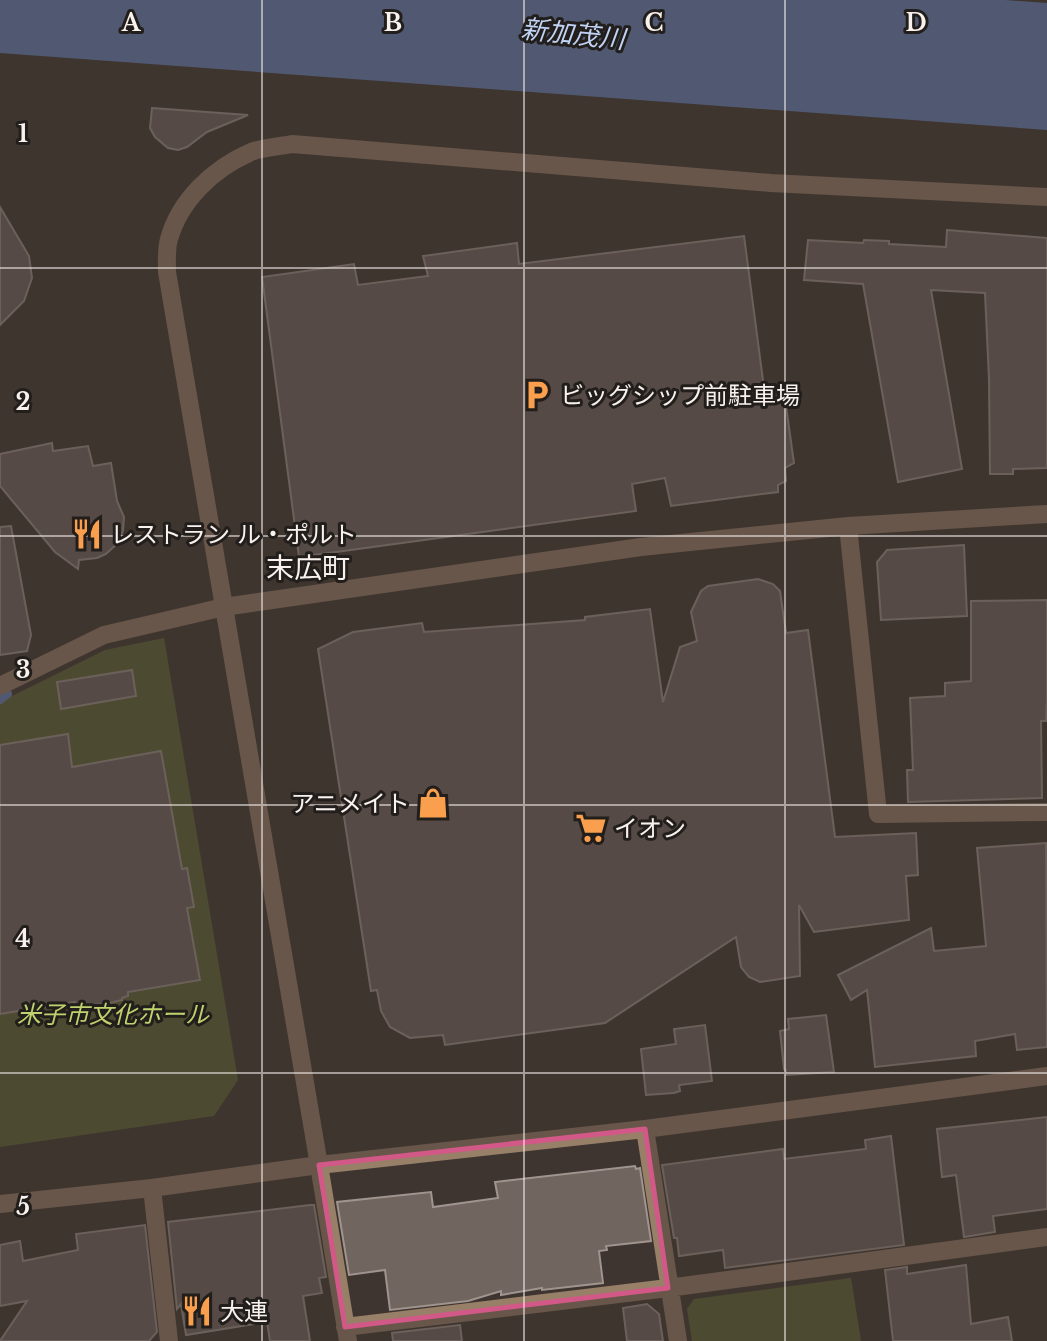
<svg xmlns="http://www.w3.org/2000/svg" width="1047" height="1341" font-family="'Libre Baskerville','Noto Sans JP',serif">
  <rect width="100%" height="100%" fill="#3f3530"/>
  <!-- green -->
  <path fill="#5c6633" d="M164 638 238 1080 214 1116 0 1147V702L105 650Z
    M851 1278 861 1341H692L687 1309 694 1299Z"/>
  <!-- water -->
  <path fill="#6586c2" d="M0 0H1005L1047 3V130L0 53Z"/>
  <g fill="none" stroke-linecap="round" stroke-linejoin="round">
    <!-- stream -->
    <path stroke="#6586c2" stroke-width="8" d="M0 700 8 694"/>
  </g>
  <!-- building -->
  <path fill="#70655f" stroke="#a0948e" stroke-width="2" d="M152 108 248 115 207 132 187 147 178 150 168 148 155 137 150 128Z
    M0 207 29 256 32 278 24 301 0 325Z
    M947 230 1047 238V468L1013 469V474H990L989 379 985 293 931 290 962 469 898 482 863 284 804 280 808 240 863 243 864 240 889 241V244L946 247Z
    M744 236 766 403 785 399 794 463 785 468 786 481 778 485V492L671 506 665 478 632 484 636 511 299 557 262 277 354 264 358 285 428 276 423 256 517 243 519 264Z
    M52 443 53 451 88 446 93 466 111 463 117 501 124 517 123 531 117 544 106 554 97 558 79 560 78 569 55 552 0 486V454Z
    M11 526 31 635 27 651 0 655V527Z
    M964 545 967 616 881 620 877 562 887 550Z
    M758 579 773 584 780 591 786 633 808 630 835 837 916 833 918 875 906 876 909 920 814 932 799 905 800 976 760 982 749 977 741 967 736 937 605 1023 445 1045 443 1035 410 1038 390 1027 381 1011 377 990 371 991 318 649 353 632 422 623 424 632 585 620V617L650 609 663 702 680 647 697 641 691 612 701 591 708 586Z
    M1047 600V700L1046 721H1041L1042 798 908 802 907 770H913L910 698 945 696V683L971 681V601Z
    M132 670 136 696 61 709 57 682Z
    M68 734 72 767 161 751 182 869 187 868 194 907 187 908 200 980 128 992V996L122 998V1000L105 1004 75 1006V1002L0 1014V745Z
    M1046 843 1047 1047 1017 1050 1015 1034 975 1041 976 1056 875 1067 867 990 851 1000 838 975 931 928 934 951 986 946 977 848Z
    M826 1015 834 1072 786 1075V1070L784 1069 780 1031 789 1029 788 1019Z
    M705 1025 712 1081 679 1085 680 1091 674 1093 646 1095 641 1049 676 1044 674 1029Z
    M1047 1117V1209L993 1216 995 1232 964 1237 956 1175 942 1177 937 1129Z
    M891 1136 904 1245 725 1268 723 1250 679 1256 677 1238H674L662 1165 783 1149 784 1159 866 1149 865 1140Z
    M635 1166 636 1169 640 1168 651 1241 606 1246 607 1250 599 1251 603 1283 542 1290V1288L501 1295V1291L468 1301 390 1310 385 1270 349 1275 337 1202 431 1192 433 1207 498 1198 495 1182Z
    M310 1205H314L326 1277 319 1278 322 1293 303 1296 310 1341H270L267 1322 186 1335 181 1304 177 1309 168 1222Z
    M145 1225 157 1332 149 1341H0L27 1301 0 1306V1245L20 1241 23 1261 78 1250 76 1234Z
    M966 1265 971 1324 1008 1317 1012 1341H893L885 1270 907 1267V1274Z
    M647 1304 659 1314 663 1341H627L623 1308Z
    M460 1325 462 1341H393L392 1333Z"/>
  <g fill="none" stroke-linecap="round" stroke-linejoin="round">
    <!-- minor -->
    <path stroke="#977f68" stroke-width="18" d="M848 526 878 814 1047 812
      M0 686 104 635 224 607 641 547 848 526 1047 514
      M645 1129 678 1341
      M152 1188 169 1341
      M0 1204 152 1188 319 1165 167 272C167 262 166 249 169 239 180 200 213 169 249 153 261 147 278 147 292 144L771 183 1047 197
      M345 1327 668 1288 1047 1237
      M348 1341 319 1165 645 1129 1047 1076"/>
  </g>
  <!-- marked area -->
  <path d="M0 0H1047V1341H0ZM645 1129 668 1288 345 1327 319 1165Z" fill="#3f3530" fill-opacity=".55" fill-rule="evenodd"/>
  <path fill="none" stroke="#d25987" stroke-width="5" stroke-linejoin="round" d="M645 1129 668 1288 345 1327 319 1165Z"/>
  <!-- grid -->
  <path fill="none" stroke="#f8f1ee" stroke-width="2" stroke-opacity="0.55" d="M262 0V1341M524 0V1341M785 0V1341M0 268H1047M0 536H1047M0 805H1047M0 1073H1047"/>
  <!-- icons -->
  <defs>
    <g id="parking-bare" transform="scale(2.415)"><path d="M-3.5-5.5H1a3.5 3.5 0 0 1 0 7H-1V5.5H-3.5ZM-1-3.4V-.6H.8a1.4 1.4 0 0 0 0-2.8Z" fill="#f99f4d" stroke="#221e1b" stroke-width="2.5" paint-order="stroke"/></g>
    <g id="restaurant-bare" transform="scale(2.415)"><path d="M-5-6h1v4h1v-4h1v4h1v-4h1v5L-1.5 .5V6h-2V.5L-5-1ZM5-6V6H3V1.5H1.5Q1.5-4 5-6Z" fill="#f99f4d" stroke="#221e1b" stroke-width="2.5" paint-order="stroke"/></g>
    <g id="shop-bare" transform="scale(2.415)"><path d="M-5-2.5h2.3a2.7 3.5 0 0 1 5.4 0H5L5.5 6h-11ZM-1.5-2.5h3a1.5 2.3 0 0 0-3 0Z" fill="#f99f4d" stroke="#221e1b" stroke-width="2.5" paint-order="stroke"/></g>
    <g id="supermarket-bare" transform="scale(2.415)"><path d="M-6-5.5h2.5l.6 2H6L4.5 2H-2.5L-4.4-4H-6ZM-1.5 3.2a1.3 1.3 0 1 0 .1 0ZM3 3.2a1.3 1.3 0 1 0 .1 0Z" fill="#f99f4d" stroke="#221e1b" stroke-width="2.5" paint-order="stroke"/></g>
  </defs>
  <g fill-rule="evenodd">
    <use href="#parking-bare" x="537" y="395"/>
    <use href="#restaurant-bare" x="87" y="534"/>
    <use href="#shop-bare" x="433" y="803"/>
    <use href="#supermarket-bare" x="591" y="828"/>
    <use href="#restaurant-bare" x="197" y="1311"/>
  </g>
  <g text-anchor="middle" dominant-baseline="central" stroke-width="6" stroke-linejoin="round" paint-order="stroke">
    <!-- poi labels -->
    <g font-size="24" fill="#f8f1ee" stroke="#221e1b" text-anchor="start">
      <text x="560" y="395">ビッグシップ前駐車場</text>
      <text x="110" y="534">レストラン ル・ポルト</text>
      <text x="410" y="803" text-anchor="end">アニメイト</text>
      <text x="614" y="828">イオン</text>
      <text x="220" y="1311">大連</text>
    </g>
    <!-- park labels -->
    <g font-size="24" font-style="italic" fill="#c0d26e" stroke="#221e1b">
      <text x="113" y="1014">米子市文化ホール</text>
    </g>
    <!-- water labels -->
    <g font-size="26" font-style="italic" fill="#c0d3f5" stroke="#221e1b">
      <text transform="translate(573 34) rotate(6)">新加茂川</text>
    </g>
    <!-- quarter labels -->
    <g font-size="28" fill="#f8f1ee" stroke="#221e1b">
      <text x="308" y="568">末広町</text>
    </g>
  </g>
  <g font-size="23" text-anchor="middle" font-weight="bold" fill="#f8f1ee" stroke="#221e1b" stroke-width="6" stroke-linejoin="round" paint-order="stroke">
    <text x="131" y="31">A</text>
    <text x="393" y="31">B</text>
    <text x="654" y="31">C</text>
    <text x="916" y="31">D</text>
    <text x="23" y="142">1</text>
    <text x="23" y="410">2</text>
    <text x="23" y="678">3</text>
    <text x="23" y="947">4</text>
    <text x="23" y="1215">5</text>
  </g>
</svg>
